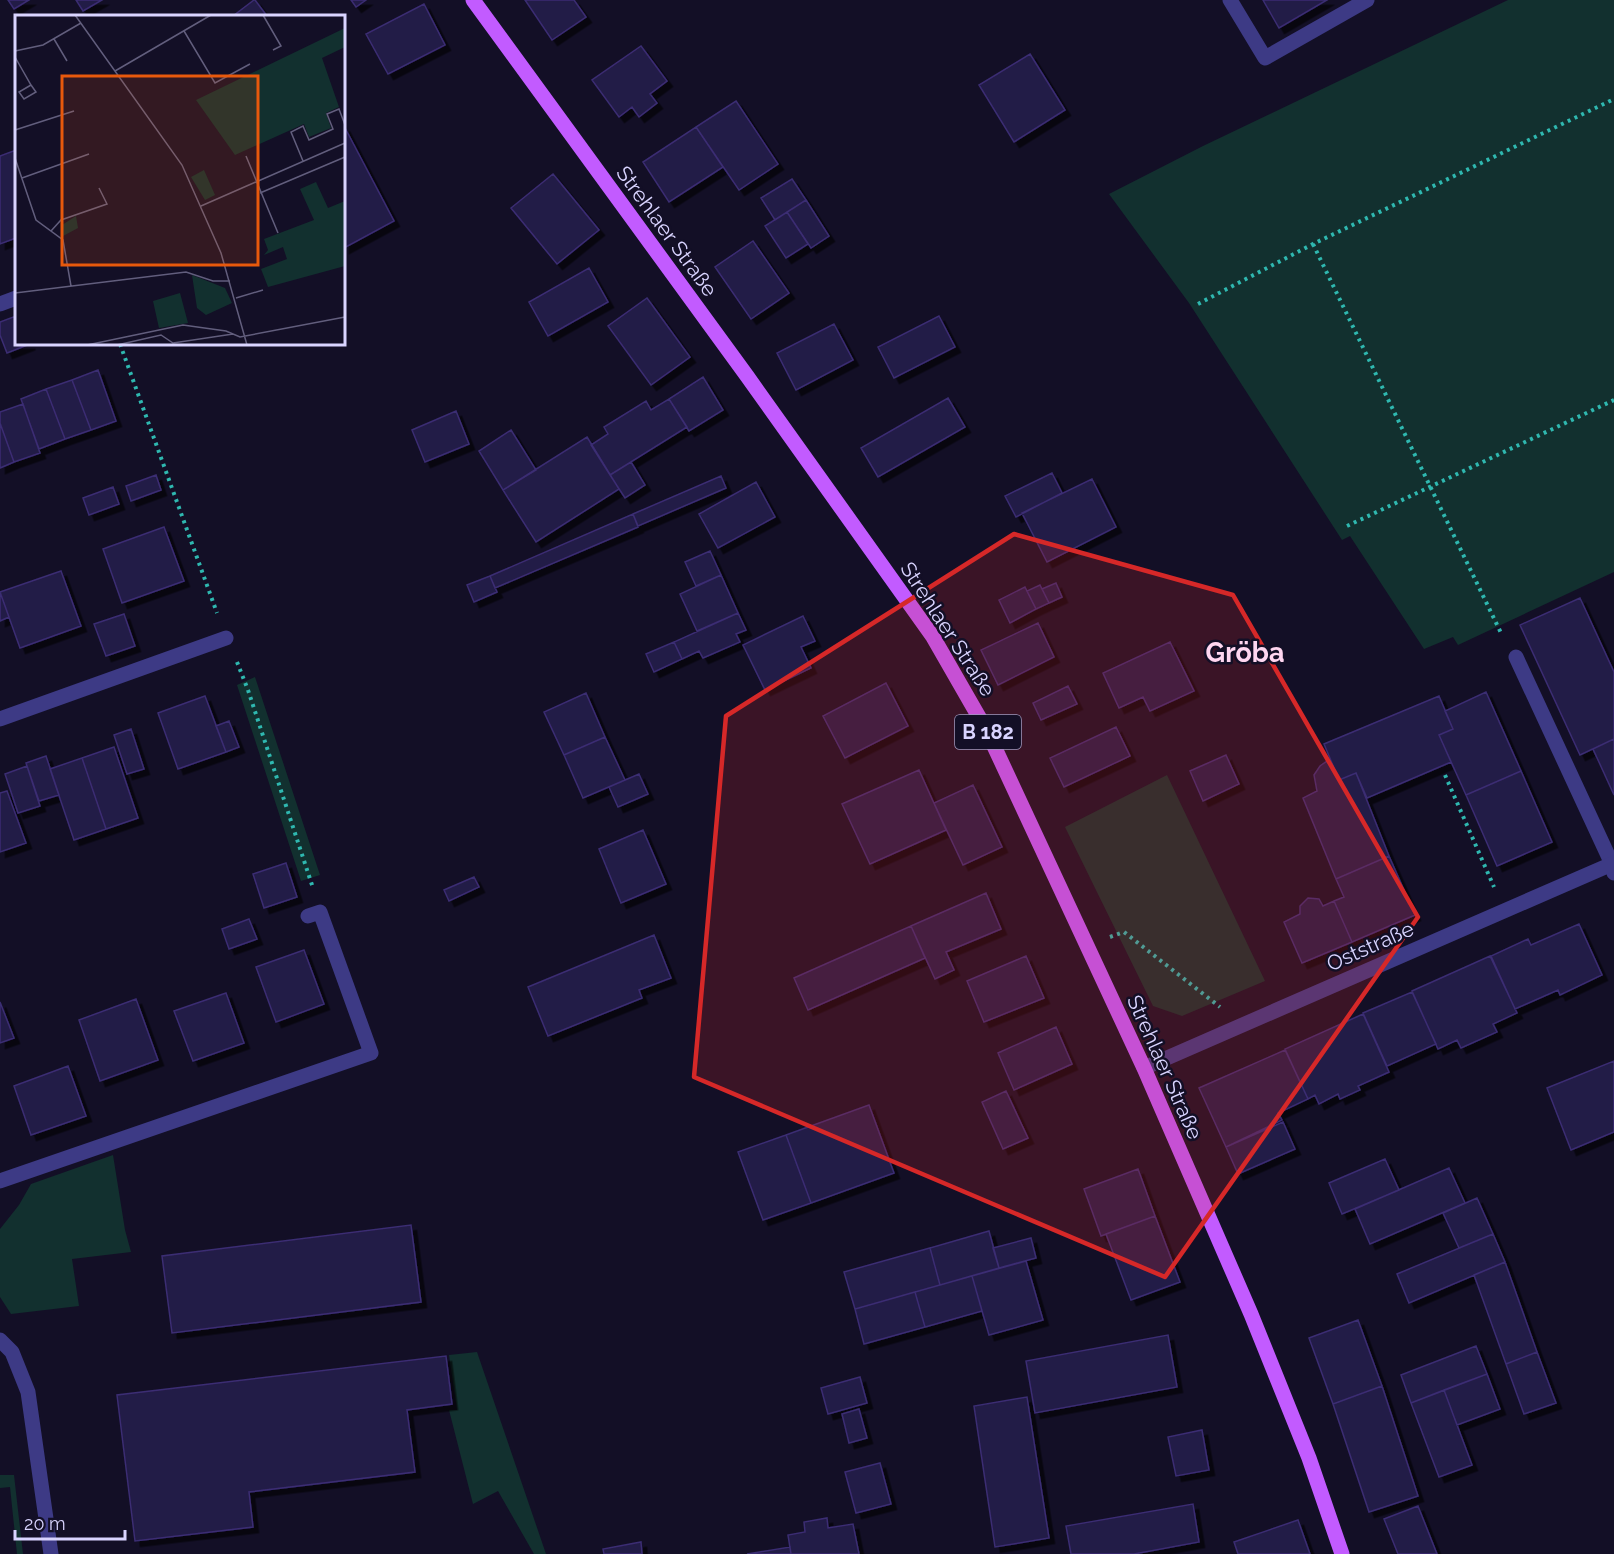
<svg xmlns="http://www.w3.org/2000/svg" width="1614" height="1554" font-family="Raleway,sans-serif">
  <defs>
    <filter id="shadow"><feDropShadow dx="5.5" dy="5.5" stdDeviation="0" flood-color="#0009"/></filter>
  </defs>
  <rect width="100%" height="100%" fill="#130f26"/>
  <!-- green -->
  <path fill="#12302f" d="M1508 0H1614V572L1458 645 1453 637 1424 649 1350 536 1342 540 1189 303 1109 194 1203 146Z
    M255 677 320 875 301 881 237 685Z
    M1167 775 1265 981 1182 1016 1153 1006 1065 827Z
    M113 1155 125 1230 131 1252 72 1259 79 1306 11 1314 0 1297V1229L19 1205 31 1184Z
    M477 1352 546 1554H534L498 1491 473 1504 449 1410H457L449 1355Z
    M0 1475H14L23 1554H17L10 1487 0 1488Z"/>
  <!-- building -->
  <path fill="#241b47" stroke="#3b2d73" stroke-width="1.5" filter="url(#shadow)" d="M8 0H29L14 9Z
    M76 0H102L83 11Z
    M255 0 267 16H233L254 0Z
    M351 0H366L356 7Z
    M525 0H574L586 17 552 40Z
    M1263 0H1327L1279 28Z
    M424 4 445 45 388 74 366 34Z
    M641 46 667 81 650 94 657 103 639 117 632 107 619 117 592 80Z
    M1030 54 1065 110 1014 142 979 85Z
    M736 101 778 164 739 190 696 127Z
    M344 126 394 221 344 248Z
    M696 127 723 167 669 202 643 162Z
    M16 150V238L0 244V156Z
    M553 174 599 230 557 264 511 208Z
    M792 179 806 200 775 220 761 198Z
    M806 200 829 236 811 248 787 212Z
    M787 212 808 244 786 258 765 226Z
    M753 241 789 293 751 319 715 267Z
    M589 268 608 302 548 336 529 302Z
    M647 298 690 357 651 385 608 326Z
    M16 316V344H30L7 353 0 335V322Z
    M939 316 955 347 894 378 878 347Z
    M834 324 853 360 796 390 777 353Z
    M98 370 116 421 91 430 72 380Z
    M703 377 723 410 689 431 669 399Z
    M72 380 91 430 65 439 46 389Z
    M46 389 65 439 39 449 21 399Z
    M948 398 965 427 878 477 861 448Z
    M669 399 687 427 610 475 591 445 608 434 604 427 646 401 651 410Z
    M23 404 40 453 14 462 0 423V412Z
    M456 411 469 444 425 462 412 430Z
    M0 423 14 462 0 468Z
    M511 430 536 470 503 490 479 451Z
    M587 437 619 489 536 542 503 490Z
    M631 462 645 485 625 498 610 475Z
    M1052 473 1062 493 1016 517 1005 496Z
    M156 475 161 490 131 501 126 486Z
    M721 476 726 488 638 526 633 514Z
    M1092 479 1116 527 1047 562 1022 513Z
    M756 482 775 517 718 548 699 514Z
    M113 487 119 504 89 515 83 498Z
    M633 514 638 527 495 588 490 576Z
    M164 527 184 581 122 603 103 549Z
    M710 551 721 575 696 586 685 562Z
    M61 571 81 626 20 648 0 592Z
    M721 575 738 613 697 631 680 594Z
    M490 576 497 592 474 602 467 585Z
    M1056 583 1062 597 1049 603 1042 589Z
    M1040 585 1049 603 1036 609 1027 591Z
    M1025 587 1036 609 1010 623 999 600Z
    M0 592 9 617 0 621Z
    M1580 598 1614 672V739L1580 755 1520 625Z
    M738 613 746 630 736 634 740 642 703 658 699 651 682 659 674 642Z
    M124 614 135 646 106 656 94 624Z
    M803 616 815 641 801 647 811 668 765 690 743 645Z
    M1038 623 1054 657 998 685 981 650Z
    M674 642 682 659 654 672 646 654Z
    M1170 642 1194 691 1150 711 1143 697 1119 708 1103 673Z
    M886 683 908 726 845 758 823 716Z
    M1068 686 1077 704 1041 720 1033 703Z
    M1486 692 1521 771 1466 795 1439 735 1453 729 1445 711Z
    M586 693 605 737 564 755 544 712Z
    M205 696 226 752 178 769 158 713Z
    M1439 696 1453 729 1439 735 1451 762 1367 798 1356 773 1339 780 1324 744Z
    M229 721 239 747 226 752 216 726Z
    M1116 727 1130 756 1064 787 1050 758Z
    M131 729 144 769 127 774 114 735Z
    M605 737 625 780 583 798 564 755Z
    M1614 739V795L1593 749Z
    M114 747 138 818 106 829 82 758Z
    M1226 755 1239 784 1203 801 1190 771Z
    M46 756 59 795 39 801 26 763Z
    M82 758 106 829 74 840 50 769Z
    M1330 759 1339 780 1356 773 1389 856 1336 879 1303 798 1317 791 1314 775 1320 766Z
    M27 766 40 806 18 813 5 774Z
    M919 770 946 830 870 864 842 804Z
    M1521 771 1552 842 1497 866 1466 795Z
    M639 774 648 794 618 807 609 787Z
    M973 785 1002 847 963 865 934 803Z
    M7 791 26 843 0 852V793Z
    M643 830 666 884 621 903 599 849Z
    M1389 856 1415 915 1352 942 1334 901 1344 897 1336 879Z
    M286 863 297 897 264 908 253 874Z
    M474 877 479 887 449 901 444 890Z
    M986 893 1001 929 946 952 954 970 935 979 911 926Z
    M1308 898 1319 899 1323 906 1334 901 1352 942 1302 963 1284 922 1300 914V906Z
    M249 919 257 939 229 949 222 929Z
    M1579 924 1602 975 1560 995 1558 990 1515 1009 1491 956 1528 939 1531 945Z
    M911 926 925 958 808 1010 794 978Z
    M654 935 671 978 639 990 642 998 548 1036 528 987Z
    M304 950 324 1004 276 1022 256 967Z
    M1026 956 1044 998 984 1022 967 981Z
    M1490 956 1517 1013 1493 1024 1497 1032 1461 1048 1457 1040 1438 1049 1412 991Z
    M1412 992 1436 1044 1387 1066 1363 1013Z
    M226 993 244 1043 193 1061 174 1011Z
    M136 999 158 1060 100 1081 79 1020Z
    M0 1002 14 1038 0 1043Z
    M1363 1014 1389 1072 1358 1086 1360 1090 1340 1099 1338 1094 1319 1104 1315 1095 1308 1099 1285 1049Z
    M1056 1027 1072 1064 1014 1090 998 1053Z
    M1285 1050 1308 1099 1278 1113 1282 1120 1226 1147 1199 1088Z
    M1614 1061V1132L1571 1150 1547 1088Z
    M68 1066 86 1116 31 1135 14 1086Z
    M1006 1091 1028 1138 1003 1149 982 1102Z
    M869 1105 894 1173 811 1203 786 1135Z
    M1283 1122 1295 1149 1238 1174 1226 1147Z
    M786 1135 811 1203 763 1220 738 1152Z
    M1385 1159 1399 1190 1342 1214 1329 1183Z
    M1449 1168 1465 1203 1370 1244 1355 1209Z
    M1138 1169 1155 1216 1101 1236 1084 1189Z
    M1477 1198 1493 1234 1459 1248 1443 1213Z
    M1155 1216 1180 1282 1131 1300 1106 1234Z
    M411 1225 421 1302 172 1333 162 1256Z
    M989 1231 999 1268 940 1285 930 1248Z
    M1493 1234 1505 1262 1409 1303 1397 1274Z
    M1031 1238 1036 1258 999 1268 993 1248Z
    M930 1248 940 1285 855 1309 844 1272Z
    M1026 1261 1043 1320 989 1335 972 1276Z
    M1505 1262 1537 1352 1506 1364 1474 1275Z
    M972 1276 982 1311 925 1327 915 1292Z
    M915 1292 925 1327 864 1344 855 1309Z
    M1358 1320 1382 1386 1333 1404 1309 1338Z
    M1168 1335 1177 1387 1035 1413 1026 1361Z
    M1476 1346 1487 1374 1411 1403 1401 1375Z
    M1537 1352 1556 1403 1524 1414 1506 1364Z
    M446 1356 452 1404 407 1410 415 1472 249 1492 253 1527 135 1541 117 1395Z
    M1487 1374 1500 1409 1457 1425 1444 1390Z
    M860 1377 867 1403 828 1414 821 1388Z
    M1382 1386 1418 1496 1369 1512 1333 1404Z
    M1444 1390 1472 1465 1439 1477 1411 1403Z
    M1027 1397 1049 1538 995 1547 974 1406Z
    M859 1409 867 1438 849 1443 842 1414Z
    M1202 1430 1209 1470 1176 1476 1168 1437Z
    M880 1463 891 1504 856 1513 845 1472Z
    M1193 1504 1199 1542 1134 1554H1071L1066 1526Z
    M1418 1506 1437 1554H1398L1384 1519Z
    M827 1518 828 1528 853 1524 859 1554H791L788 1535 805 1532 804 1522Z
    M1298 1520 1310 1554H1238L1234 1542Z
    M641 1542 642 1554H604L603 1549Z
    M790 1547 791 1554H747Z"/>
  <g fill="none" stroke-linecap="round" stroke-linejoin="round">
    <!-- path -->
    <path stroke="#2fb8b0" stroke-width="4" stroke-dasharray="3 4.5" stroke-linecap="butt" d="M1313 244 1502 635
      M1198 304 1313 244 1614 99
      M120 344 217 613
      M1347 526 1614 400
      M237 662 248 690 313 888
      M1445 775 1494 887
      M1110 937 1124 932 1220 1007"/>
    <!-- service -->
    <path stroke="#3d3a85" stroke-width="15" d="M1230 0 1265 58 1367 0
      M0 304 16 298
      M1516 657 1612 864 1614 873
      M0 719 226 638
      M0 1181 371 1053 320 912 308 916"/>
    <!-- minor -->
    <path stroke="#3d3a85" stroke-width="15" d="M1144 1068 1614 863
      M0 1340 12 1352 28 1392 51 1554"/>
    <!-- primary -->
    <path stroke="#c25bff" stroke-width="15" d="M473 0 747 376 933 637 987 731 1144 1068 1251 1314 1309 1458 1342 1554"/>
  </g>
  <!-- marked area -->
  <path fill="#d62828" fill-opacity="0.2" stroke="#d62828" stroke-width="4.5" stroke-linejoin="round" d="M1014 534 1233 595 1418 917 1165 1277 694 1077 726 716Z"/>
  <g text-anchor="middle" dominant-baseline="central" stroke-width="5" stroke-linejoin="round" paint-order="stroke">
    <!-- shield labels -->
    <rect fill="#130f26" stroke="#9e99be" stroke-width="1.5" x="955" y="715" width="66" height="34" rx="4.5"/>
    <g font-size="20" font-weight="bold" fill="#d9d4ff">
      <text x="988" y="732">B 182</text>
    </g>
    <!-- street labels -->
    <g font-size="21" fill="#d9d4ff" stroke="#130f26">
      <text transform="translate(667 231) rotate(54)">Strehlaer Straße</text>
      <text transform="translate(948 629) rotate(57)">Strehlaer Straße</text>
      <text transform="translate(1370 946) rotate(-24)">Oststraße</text>
      <text transform="translate(1165 1067) rotate(66)">Strehlaer Straße</text>
    </g>
    <!-- district labels -->
    <g font-size="27" font-weight="bold" fill="#ffd6f0" stroke="#130f26">
      <text x="1245" y="652">Gröba</text>
    </g>
  </g>
  <!-- overview -->
  <g transform="translate(15 15)">
    <rect width="330" height="330" fill="#130f26"/>
    <path d="M330 13V32L307 43 324 92 311 98 316 113 294 122 289 109 220 140 181 85ZM189 155 200 180 190 185 176 162ZM301 167 313 193 330 186V251L253 272 246 254 272 244 268 232 249 240 253 235 249 224 299 205 285 174ZM61 201 63 213 48 221 47 210ZM177 260 210 273 217 288 191 300 182 293ZM165 278 173 308 144 313 138 286Z" fill="#12302f"/>
    <path fill="none" stroke="#625e7d" stroke-width="1.5" d="M60 0 167 150 206 238 232 330M248 0 266 31 258 35M169 16 200 68 235 49M39 24 52 46M0 36 28 30 66 8M0 42 16 70 21 77 9 84 4 77 16 70M100 56 196 0M0 115 59 96M231 141 263 218M0 143 21 205 48 225 56 271M288 146 276 117 288 111 294 125 318 114 312 99 324 94 330 110M7 163 74 139M245 178 330 142M186 191 330 128M36 216 46 205 92 189 84 173M0 278 171 257 198 266H215M221 283 248 275M72 330 168 310 211 316 225 322 330 302M102 330 146 320 158 328 218 319"/>
    <path fill="#e8590c" fill-opacity="0.15" stroke="#e8590c" stroke-width="3" d="M47 61H243V250H47Z"/>
    <rect width="330" height="330" fill="none" stroke="#d9d4ff" stroke-width="3"/>
  </g>
  <!-- scale -->
  <path d="M15 1530v9h110v-9" fill="none" stroke="#d9d4ff" stroke-width="3"/>
  <text x="24" y="1530" font-size="18" fill="#d9d4ff" stroke="#130f26" stroke-width="4.5" paint-order="stroke">20 m</text>
</svg>
